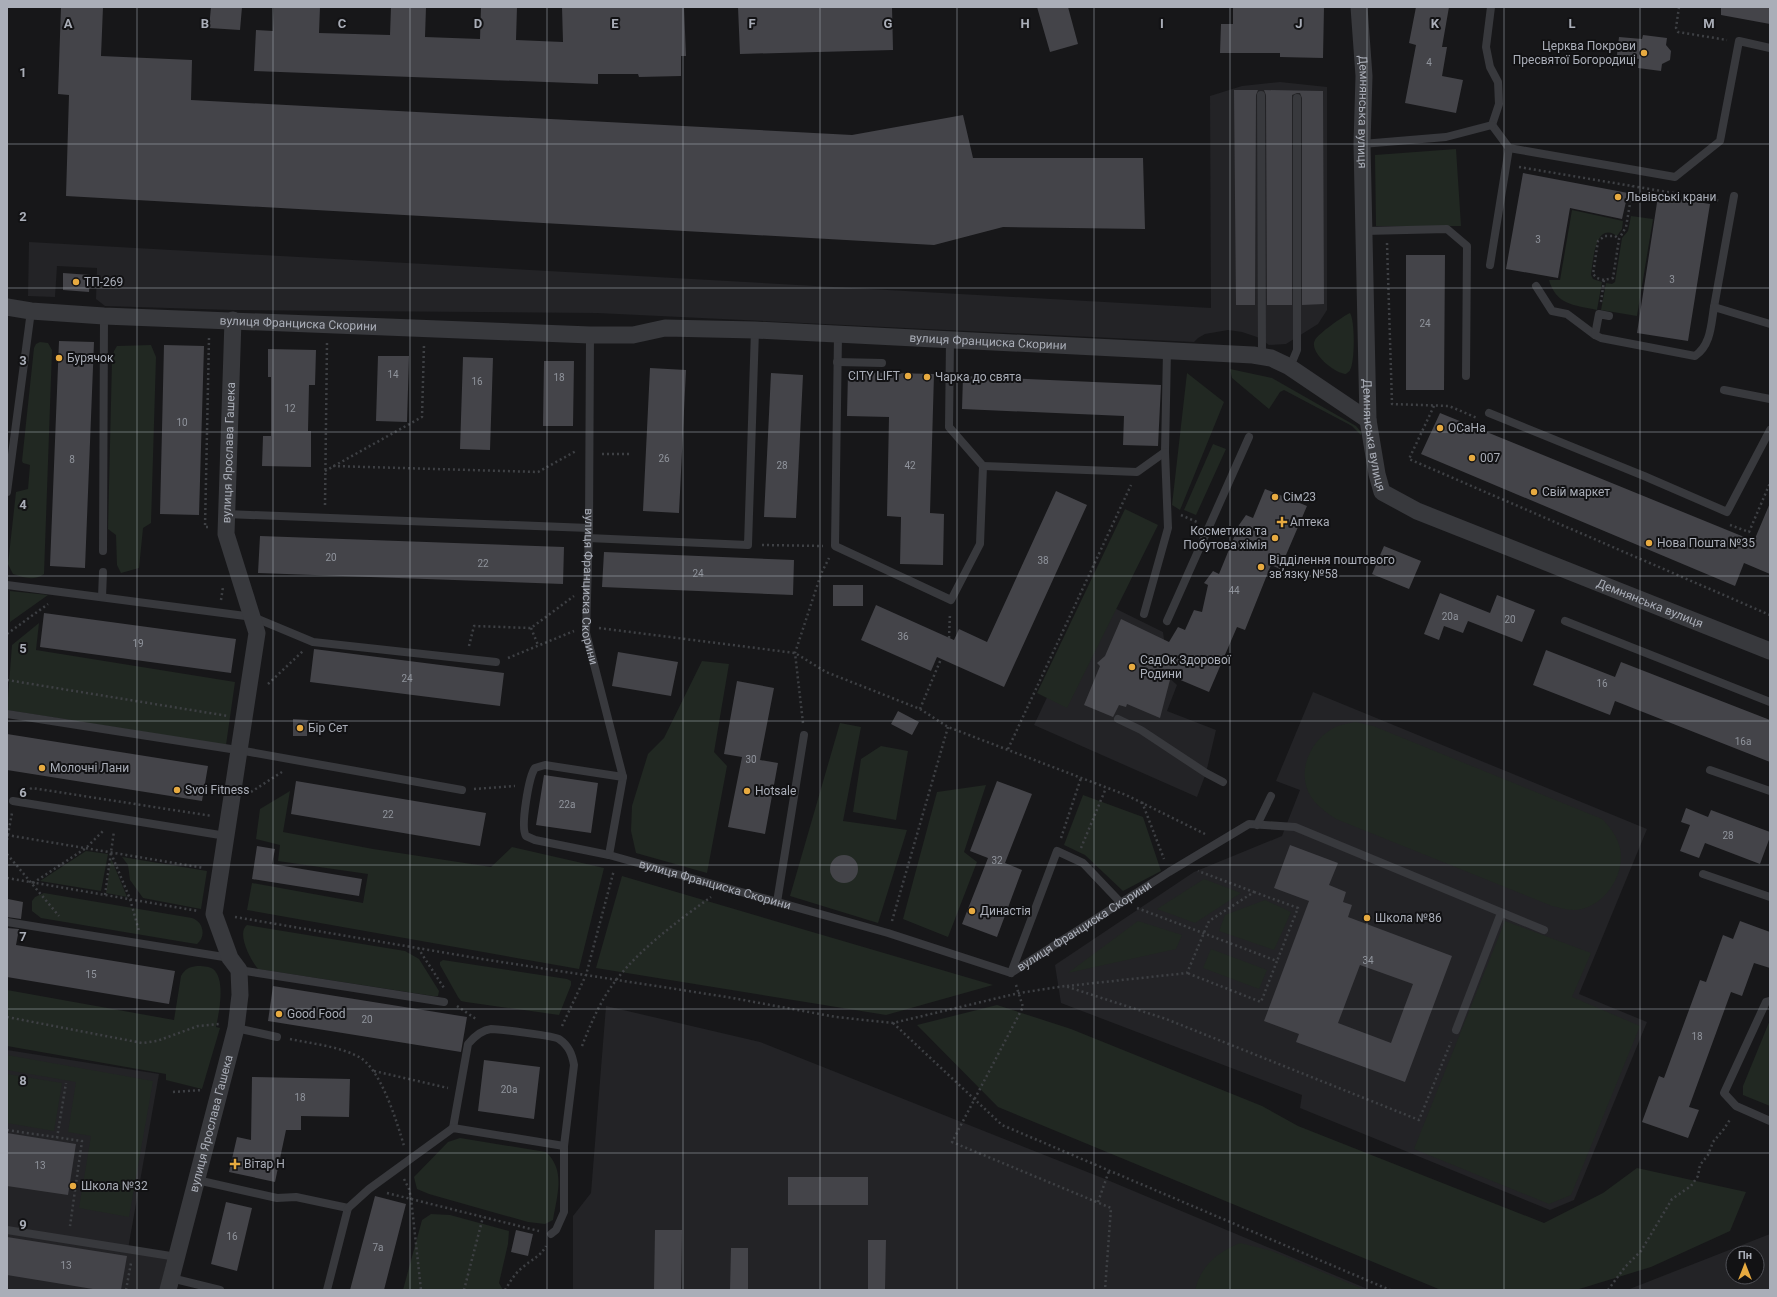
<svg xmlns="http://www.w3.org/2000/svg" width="1777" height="1297" font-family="Roboto,sans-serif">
  <rect width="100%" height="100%" fill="#171719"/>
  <!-- built -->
  <path fill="#232326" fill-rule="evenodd" d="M1280 82 1327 87V310L1318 324 1286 344 1269 345 1257 337 1242 332 1228 330 1205 334 1198 338 1194 342 597 313 233 310 105 306 96 299 97 268 57 266 55 297 28 296 29 242 1211 308 1210 96 1242 86Z
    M1094 598 1163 632 1168 670 1166 675 1177 685 1167 711 1216 730 1206 773 1197 797 1034 725Z
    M1313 692 1647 829 1579 994 1647 1022 1574 1200 1550 1210 1300 1108 1302 1095 1061 1003 1055 965 1194 872 1282 836 1300 790 1276 781Z
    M606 1006 760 1042 1105 1179 1370 1290H573V1216L591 1193Z
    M7 1050 159 1074 128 1249 168 1256 160 1290H7Z
    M1770 1234V1290H1627ZM1733 1253H1757V1277H1733Z"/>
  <!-- green -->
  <path fill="#212822" d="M1456 149 1461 226H1376L1375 155Z
    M1572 210 1623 221 1622 229 1617 236C1595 220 1593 262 1591 275L1593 279 1602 282 1597 310C1574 305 1556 305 1549 280H1560Z
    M1631 216 1653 219 1637 316 1601 310 1606 283 1612 284 1615 282 1622 238 1628 231Z
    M1350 313C1355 320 1355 362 1350 370 1350 371 1347 373 1346 374 1335 374 1308 352 1315 340 1318 334 1343 316 1350 313Z
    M40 342 48 343 52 350 44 574C34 581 25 578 13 574L8 564 16 492 28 489 30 465 23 463 22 461 34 348 36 344Z
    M151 345 156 357 151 523 143 528 139 568 121 573 117 565 116 535 108 529 112 360 114 351 117 346Z
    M1230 369 1272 378 1356 426 1361 432V435L1352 426 1284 390 1280 392 1269 409 1232 378Z
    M1187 373 1224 402 1180 510 1172 505Z
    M1213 444 1226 449 1196 515 1184 510Z
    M1125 509 1158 525 1067 708 1037 693Z
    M10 591 48 595 10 622Z
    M39 623 36 650 235 682 226 745 7 710 12 645Z
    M702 661 729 664 714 752 727 766 707 873 636 853 631 831 632 806 648 754 664 738Z
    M1356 722 1373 726 1388 732 1602 819C1610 827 1617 836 1620 848 1626 875 1603 910 1573 910 1566 910 1558 907 1552 906L1336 819C1327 813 1318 807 1311 797 1295 771 1311 737 1338 726 1343 724 1350 723 1356 722Z
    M840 723 861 727 843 821 907 830 878 923 790 896Z
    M881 746 908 751 896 820 853 812 861 759Z
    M986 785 964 852 977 862 948 937 903 919 937 792Z
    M290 791 283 832 373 849 491 867 512 847 604 868 579 969 247 910 252 883 363 903 368 874 278 861 280 845 256 839 260 809Z
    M1083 795 1143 817 1161 871 1123 891 1085 855 1064 845Z
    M86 851 108 854 101 891 40 881Z
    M122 857 207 871 201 909 143 898 130 880 128 865Z
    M111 858 127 897 106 893Z
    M622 876 993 985 886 1015 596 968Z
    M1204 879 1241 893 1195 923 1157 909Z
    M44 893 192 918C204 922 206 937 197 944L190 943 41 918 32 911V901L35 897Z
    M1265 900 1291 912 1274 950 1219 931 1225 915Z
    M1138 921 1182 935 1176 949 1068 973Z
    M1505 921 1591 953 1572 997 1640 1026 1571 1195 1549 1204 1414 1149Z
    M247 925 405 951 419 959 439 991 438 996H433L258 969C251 961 236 933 247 925Z
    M1211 949 1267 970 1259 989 1203 968Z
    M443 960 567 979 571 981V985L559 1015 466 1002 461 1001 458 997 440 965V962Z
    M197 966C202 966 208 966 213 969 226 979 219 1013 216 1027L220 1028 202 1089 166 1080V1074L7 1046V990L174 1020 181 976C185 969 189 967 197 966Z
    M997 1005 1071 1029 1262 1106 1298 1126 1544 1223 1603 1193 1637 1168 1746 1192 1730 1231 1651 1267 1576 1290H1441L998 1107 917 1025Z
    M1770 1020V1106L1743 1095V1086Z
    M7 1055 153 1081 129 1217 79 1208 91 1136 68 1132 76 1082 7 1070Z
    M7 1074 62 1083 54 1131 7 1123Z
    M460 1138 546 1152C566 1171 557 1195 553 1220L545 1224 528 1222 429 1194 417 1189 414 1177 448 1142Z
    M431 1214 450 1215 509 1231 508 1244 499 1283 503 1290H403L422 1220Z
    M1240 1243 1272 1251 1365 1290H1195C1201 1265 1218 1252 1240 1243Z"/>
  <!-- building -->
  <path fill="#444449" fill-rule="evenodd" d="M61 7H103L101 56 192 60 191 100 852 135 963 115 973 158H1143L1145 229 1003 227 934 245 66 196 69 95 58 94Z
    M211 7H242L240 30 209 28Z
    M274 7H320L319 33 390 35 391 7H426L425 37 480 39 481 7H517L516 40 563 42 562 7H684L686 56H681V76L639 77 638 74H598V84L254 71 256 30 273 31Z
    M738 7H892L893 50 740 54Z
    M1037 7H1068L1078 44 1050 52Z
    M1233 7H1324L1323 58 1280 57V53H1220L1221 24H1233Z
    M1416 7H1449L1442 47H1447L1442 76 1463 80 1456 113 1405 103 1416 45 1409 43Z
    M1721 7H1770V24L1721 15Z
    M1643 35 1667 38 1666 45 1671 51 1670 60 1662 64 1661 71 1638 68 1639 59 1617 55 1619 37 1642 39Z
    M1234 90H1258L1256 95 1255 305H1236Z
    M1264 90 1323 91 1324 304 1302 305V98L1300 93H1297L1292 95V305H1267L1266 95Z
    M1523 173 1628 193 1622 219 1570 208 1558 278 1506 269Z
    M1658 196 1710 204 1688 341 1637 333Z
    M1406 255H1445L1444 390H1406Z
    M63 273 90 275 89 292 63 290Z
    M59 341 94 342 85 568 50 566Z
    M164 345 204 346 199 515 160 514Z
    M268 349 316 350 315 385H309L308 431H311V467L262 466 263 436H271V377H268Z
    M378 356H409L407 422 376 421Z
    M463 357 493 358 490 450 460 449Z
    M544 361H574L573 426H543Z
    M650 368 686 370 679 513 643 511Z
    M848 372 934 374 930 513 944 514 943 565 900 564 901 517 887 516 889 417 847 416Z
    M771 373 803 375 796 518 764 517Z
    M963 376 1161 385 1158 446 1123 445 1124 416 962 409Z
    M1440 413 1754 541 1770 503V574L1744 563 1735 586 1421 454Z
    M1265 489 1307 506 1280 569 1271 565 1245 630 1237 627 1209 692 1171 676 1160 718 1127 704 1126 707 1119 705 1113 717 1084 705 1100 666 1097 663 1105 656 1121 619 1169 642 1178 627 1185 630 1194 610 1202 612 1208 585 1204 583 1213 571 1219 574 1239 525 1246 515 1253 518Z
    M1056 491 1087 505 1004 687 937 657 931 671 861 640 876 605 954 640 959 629 987 642Z
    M260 536 564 547 563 584 258 573Z
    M1384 546 1421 561 1409 589 1372 574Z
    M604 552 794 560 793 595 602 587Z
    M833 585H863V606H833Z
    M1440 593 1490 613 1497 595 1535 610 1522 642 1468 621 1463 633 1444 626 1439 640 1424 634Z
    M44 613 236 639 231 673 40 647Z
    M314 649 504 673 500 706 310 682Z
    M1546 650 1615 677 1621 662 1770 720V762L1615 701 1610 715 1533 685Z
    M618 652 678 662 671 696 612 686Z
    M737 681 774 688 760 760 778 763 765 834 728 827 742 757 724 754Z
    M898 711 919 722 912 735 891 724Z
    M293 719 308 720 307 736H293Z
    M7 734 208 766 202 801 7 770Z
    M544 775 598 783 591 833 536 825Z
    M296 781 486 813 480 846 291 814Z
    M997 781 1032 794 1005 863 1022 870 997 937 962 924 988 858 970 851Z
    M1686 808 1708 817 1711 810 1770 832V837L1760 864 1705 843 1699 858 1680 851 1690 825 1681 822Z
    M1290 845 1338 863 1329 885 1346 892 1343 902 1352 905 1348 917 1452 956 1405 1082 1296 1042 1299 1034 1264 1021 1309 901 1274 888ZM1360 965 1413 984 1391 1043 1338 1023Z
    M257 846 275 849 272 864 362 879 359 896 252 879Z
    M830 869a14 14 0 1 1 28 0a14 14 0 1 1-28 0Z
    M8 899 23 902 21 919 7 917Z
    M1740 921 1770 932V968L1754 963 1742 996 1731 992 1689 1107 1699 1110 1688 1138 1642 1122 1659 1076 1664 1078 1700 980 1706 982 1723 935 1733 939Z
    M7 928 19 929 16 945 175 971 169 1004 7 977Z
    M273 986 467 1017 461 1052 268 1021Z
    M484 1060 540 1067 534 1119 478 1111Z
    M252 1077 350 1079 349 1117 301 1116V1130H286L275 1182 229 1172 237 1137 251 1140Z
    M7 1133 76 1144 68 1195 7 1186Z
    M788 1177H868V1205H788Z
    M375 1196 406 1204 384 1290H350Z
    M226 1202 252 1208 237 1271 211 1264Z
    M516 1230 533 1234 528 1256 511 1252Z
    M655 1230H682L681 1290H654Z
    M7 1237 127 1256 121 1290H99L7 1275Z
    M868 1240H886L885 1290H868Z
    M731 1248H748V1290H730Z"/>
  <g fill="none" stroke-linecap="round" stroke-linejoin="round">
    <!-- path -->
    <path stroke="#3e4044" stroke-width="2.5" stroke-dasharray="2 3" stroke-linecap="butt" d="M1679 7 1676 28 1678 32 1727 40
      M1519 167 1721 201
      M1387 243 1392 404 1449 406 1477 418
      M1604 280 1597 278 1593 274 1598 241 1605 236H1615L1619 239
      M1601 302 1604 280 1613 278 1619 239 1626 227 1633 186
      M1434 406 1409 459 1770 615
      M602 454H630
      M333 466 538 472 576 451
      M325 471 422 417 424 345
      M325 505 327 342
      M1181 515 1197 522
      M1730 525 1749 532 1770 483
      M208 527H205L209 338
      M762 545 823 546
      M221 600 223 587
      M531 628 538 645
      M599 628 795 653 826 672 920 709 948 727 1126 795 1205 834
      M7 634 48 604
      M949 638 950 613
      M469 646 474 626 531 628 574 596
      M508 658 574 631
      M7 680 228 716
      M268 684 303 651
      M920 709 941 659
      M803 723 795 653 821 574 829 558
      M1008 749 1131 485
      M30 789 32 788 212 816
      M474 789 515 786
      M251 792 282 772
      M1142 802 1164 859
      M7 835 204 868
      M1061 838 1081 778
      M7 840 12 813
      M1081 848 1106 788
      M111 853 130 899 139 931
      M7 854 59 916
      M7 878 198 911
      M33 883 86 848 104 830
      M1254 892 1298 908 1277 961
      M105 895 114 831
      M1137 908 1277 961 1261 1002 1187 973
      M235 917 482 959 727 997 836 1017 893 1023 1019 993 1065 986 1166 1019 1419 1120 1451 1042
      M892 921 948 727
      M418 948 444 988
      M1016 985 1023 1007 952 1142 1111 1208 1105 1290
      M1067 986 1187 973 1209 921 1254 892 1198 871
      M457 1006 476 1019
      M7 1017 142 1043 157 1041 198 1026 219 1024
      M893 1023 1002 1125 1390 1290
      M562 1026 586 975 614 870
      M290 1039C313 1044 338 1046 359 1057 381 1069 397 1122 404 1146
      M582 1046C591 1023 601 999 617 979 641 948 679 920 711 897
      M374 1071 448 1088
      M173 1092 202 1090
      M7 1130 82 1141 70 1226
      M57 1138 66 1083
      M404 1179 409 1189 411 1198 421 1290
      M387 1193 539 1231
      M1098 1202 1109 1171
      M126 1290 131 1263
      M464 1290 483 1217
      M505 1290C510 1282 515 1273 523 1267 532 1259 540 1257 546 1246
      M1608 1290 1625 1267 1641 1251 1672 1199 1691 1186 1698 1176 1700 1165 1708 1155 1713 1142 1724 1129 1731 1118"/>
    <!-- lane -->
    <g stroke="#38393d" stroke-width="8">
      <path d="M1491 7 1486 47 1490 67 1498 82 1499 104 1492 125"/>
      <path d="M1261 95 1262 356"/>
      <path d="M1492 125 1509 148 1675 177 1720 141 1739 41 1770 48"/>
      <path d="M1362 144 1446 137 1492 125"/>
      <path d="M1365 231 1447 229 1467 246 1466 376"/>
      <path d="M1490 265 1509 148"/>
      <path d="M1536 286 1552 311 1567 314 1595 335"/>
      <path d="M1714 307 1734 196"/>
      <path d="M1609 316 1599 314 1595 335 1601 338 1695 356C1711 345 1711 325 1714 307L1770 324"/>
      <path id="s1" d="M590 335 589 528 586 633 623 777 609 855 888 933 1011 973 1169 872 1249 824 1295 827 1544 930"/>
      <path d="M838 335 835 546 951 600 980 544 983 466 949 427 950 340"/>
      <path d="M837 362 882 363"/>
      <path d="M1290 367 1297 350V98"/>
      <path d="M1724 390 1770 399"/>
      <path d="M1489 413 1644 476 1727 512 1770 430"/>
      <path d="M983 466 1137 472 1165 452 1167 350"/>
      <path d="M7 492 31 311"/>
      <path d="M226 514 589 528"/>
      <path d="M588 538 748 545 755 330"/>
      <path d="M103 551 104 316"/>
      <path d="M7 585 253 617 313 642 496 662"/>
      <path d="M102 597 103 572"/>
      <path d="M1144 614 1168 528 1165 452"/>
      <path d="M1167 621 1249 437"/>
      <path d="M1565 621 1770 702"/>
      <path d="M7 714 250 752 462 790"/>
      <path d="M1118 719 1141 730 1206 773 1223 782"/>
      <path d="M1710 770 1770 791"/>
      <path d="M13 801 226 836"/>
      <path d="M1257 825 1271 796"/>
      <path d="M609 855 535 840 526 836C520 827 529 776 535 768L545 765 623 777"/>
      <path d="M1703 874 1770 897"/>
      <path d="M777 902 804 735"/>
      <path d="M7 922 230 958"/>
      <path d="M239 970 444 1002"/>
      <path d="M1011 973 1057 851 1083 863 1121 903"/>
      <path d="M1770 1001 1766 1002 1724 1093 1736 1106 1770 1121"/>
      <path d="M236 1028 277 1037"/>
      <path d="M1456 1030 1501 913"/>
      <path d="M453 1128 468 1044C474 1037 481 1030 491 1029 498 1029 555 1036 559 1039 569 1046 572 1054 574 1065L564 1146V1212L556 1230 551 1234"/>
      <path d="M197 1180 277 1198 296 1197 348 1208 327 1290"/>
      <path d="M348 1208 369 1189 453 1128 564 1146"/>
      <path d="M7 1230 177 1257"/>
      <path d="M171 1278 220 1290"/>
    </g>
    <!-- street -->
    <g stroke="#38393d" stroke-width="17">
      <path id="s2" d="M1359 7 1364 76 1362 144 1368 420 1377 474 1382 492 1417 511 1770 651"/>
      <path id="s3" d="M7 307 31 311 104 316 590 335H633L665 328 755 330 1253 355 1271 358 1288 366 1368 420"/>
      <path id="s4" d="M168 1290 236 1028 240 995 239 970 230 958 214 914 257 633 226 534 233 320"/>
    </g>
  </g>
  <!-- grid -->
  <path fill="none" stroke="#aaaeb8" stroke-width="1" stroke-opacity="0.55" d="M137 7V1290M273 7V1290M410 7V1290M547 7V1290M683 7V1290M820 7V1290M957 7V1290M1094 7V1290M1230 7V1290M1367 7V1290M1504 7V1290M1640 7V1290M7 144H1770M7 288H1770M7 432H1770M7 576H1770M7 721H1770M7 865H1770M7 1009H1770M7 1153H1770"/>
  <!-- markers -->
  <g fill="#e7aa40" stroke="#121214" stroke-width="1.5">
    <circle cx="1644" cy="53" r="4"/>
    <circle cx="1618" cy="197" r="4"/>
    <circle cx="76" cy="282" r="4"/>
    <circle cx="59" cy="358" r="4"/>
    <circle cx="908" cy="376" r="4"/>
    <circle cx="927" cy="377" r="4"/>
    <circle cx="1440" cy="428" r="4"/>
    <circle cx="1472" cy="458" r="4"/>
    <circle cx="1534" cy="492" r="4"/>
    <circle cx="1275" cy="497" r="4"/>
    <path d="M1280 516h4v4h4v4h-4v4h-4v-4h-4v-4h4z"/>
    <circle cx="1275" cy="538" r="4"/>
    <circle cx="1649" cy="543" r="4"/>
    <circle cx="1261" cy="567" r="4"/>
    <circle cx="1132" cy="667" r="4"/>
    <circle cx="300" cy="728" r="4"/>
    <circle cx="42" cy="768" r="4"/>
    <circle cx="177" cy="790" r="4"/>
    <circle cx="747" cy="791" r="4"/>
    <circle cx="972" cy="911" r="4"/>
    <circle cx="1367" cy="918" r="4"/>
    <circle cx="279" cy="1014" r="4"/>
    <path d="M233 1158h4v4h4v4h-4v4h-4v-4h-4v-4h4z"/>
    <circle cx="73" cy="1186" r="4"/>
  </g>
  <g text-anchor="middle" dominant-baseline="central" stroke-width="4" stroke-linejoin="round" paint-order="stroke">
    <!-- number labels -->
    <g font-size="10" fill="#90949c">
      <text x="1429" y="62">4</text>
      <text x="1538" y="239">3</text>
      <text x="1672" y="279">3</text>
      <text x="1425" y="323">24</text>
      <text x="393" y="374">14</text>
      <text x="559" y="377">18</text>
      <text x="477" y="381">16</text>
      <text x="290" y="408">12</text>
      <text x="182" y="422">10</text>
      <text x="664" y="458">26</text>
      <text x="72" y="459">8</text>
      <text x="782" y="465">28</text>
      <text x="910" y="465">42</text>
      <text x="331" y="557">20</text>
      <text x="1043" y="560">38</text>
      <text x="483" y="563">22</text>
      <text x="698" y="573">24</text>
      <text x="1234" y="590">44</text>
      <text x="1450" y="616">20а</text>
      <text x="1510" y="619">20</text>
      <text x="903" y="636">36</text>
      <text x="138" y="643">19</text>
      <text x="407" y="678">24</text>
      <text x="1602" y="683">16</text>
      <text x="1743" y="741">16а</text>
      <text x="751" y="759">30</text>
      <text x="567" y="804">22а</text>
      <text x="388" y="814">22</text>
      <text x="1728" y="835">28</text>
      <text x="997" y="860">32</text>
      <text x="1368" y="960">34</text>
      <text x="91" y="974">15</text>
      <text x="367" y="1019">20</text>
      <text x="1697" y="1036">18</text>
      <text x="509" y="1089">20а</text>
      <text x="300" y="1097">18</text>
      <text x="40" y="1165">13</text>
      <text x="232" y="1236">16</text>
      <text x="378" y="1247">7а</text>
      <text x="66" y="1265">13</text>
    </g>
    <!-- poi labels -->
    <g font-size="12" fill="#aaaeb8" stroke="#121214" text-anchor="start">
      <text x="1636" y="46" text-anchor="end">Церква Покрови<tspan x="1636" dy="14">Пресвятої Богородиці</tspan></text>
      <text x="1626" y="197">Львівські крани</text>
      <text x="84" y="282">ТП-269</text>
      <text x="67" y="358">Бурячок</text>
      <text x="900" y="376" text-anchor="end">CITY LIFT</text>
      <text x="935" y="377">Чарка до свята</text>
      <text x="1448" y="428">ОСаНа</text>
      <text x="1480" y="458">007</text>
      <text x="1542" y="492">Свій маркет</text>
      <text x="1283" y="497">Сім23</text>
      <text x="1290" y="522">Аптека</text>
      <text x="1267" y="531" text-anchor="end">Косметика та<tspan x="1267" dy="14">Побутова хімія</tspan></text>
      <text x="1657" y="543">Нова Пошта №35</text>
      <text x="1269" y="560">Відділення поштового<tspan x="1269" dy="14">зв’язку №58</tspan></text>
      <text x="1140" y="660">СадОк Здорової<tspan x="1140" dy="14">Родини</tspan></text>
      <text x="308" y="728">Бір Сет</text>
      <text x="50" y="768">Молочні Лани</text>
      <text x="185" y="790">Svoi Fitness</text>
      <text x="755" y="791">Hotsale</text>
      <text x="980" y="911">Династія</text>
      <text x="1375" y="918">Школа №86</text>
      <text x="287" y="1014">Good Food</text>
      <text x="244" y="1164">Вітар Н</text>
      <text x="81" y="1186">Школа №32</text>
    </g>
    <!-- street labels -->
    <g font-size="12" fill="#aaaeb8" stroke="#121214">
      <text stroke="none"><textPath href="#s2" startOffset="105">Демнянська вулиця</textPath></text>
      <text stroke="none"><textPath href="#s3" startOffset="292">вулиця Франциска Скорини</textPath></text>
      <text stroke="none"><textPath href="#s3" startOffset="983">вулиця Франциска Скорини</textPath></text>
      <text stroke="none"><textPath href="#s2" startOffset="429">Демнянська вулиця</textPath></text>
      <text stroke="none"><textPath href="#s4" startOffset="860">вулиця Ярослава Гашека</textPath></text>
      <text stroke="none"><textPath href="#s1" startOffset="252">вулиця Франциска Скорини</textPath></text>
      <text stroke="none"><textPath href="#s2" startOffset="777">Демнянська вулиця</textPath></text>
      <text stroke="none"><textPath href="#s1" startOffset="636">вулиця Франциска Скорини</textPath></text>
      <text stroke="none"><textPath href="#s1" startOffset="1032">вулиця Франциска Скорини</textPath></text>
      <text stroke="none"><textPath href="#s4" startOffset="172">вулиця Ярослава Гашека</textPath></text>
    </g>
  </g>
  <g font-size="13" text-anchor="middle" font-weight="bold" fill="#aaaeb8" stroke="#121214" stroke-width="4" stroke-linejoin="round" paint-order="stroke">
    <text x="68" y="28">A</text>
    <text x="205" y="28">B</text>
    <text x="342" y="28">C</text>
    <text x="478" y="28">D</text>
    <text x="615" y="28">E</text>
    <text x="752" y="28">F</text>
    <text x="888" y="28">G</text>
    <text x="1025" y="28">H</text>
    <text x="1162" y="28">I</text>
    <text x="1299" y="28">J</text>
    <text x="1435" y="28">K</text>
    <text x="1572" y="28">L</text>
    <text x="1709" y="28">M</text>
    <text x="23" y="77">1</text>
    <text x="23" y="221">2</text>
    <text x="23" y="365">3</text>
    <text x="23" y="509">4</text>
    <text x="23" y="653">5</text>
    <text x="23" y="797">6</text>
    <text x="23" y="941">7</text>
    <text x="23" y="1085">8</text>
    <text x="23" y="1229">9</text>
  </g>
  <!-- border -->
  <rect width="1777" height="1297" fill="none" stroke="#aaaeb8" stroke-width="16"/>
  <!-- north arrow -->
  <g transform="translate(1745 1265)"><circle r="19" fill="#121214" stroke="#4f5056"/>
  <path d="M0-3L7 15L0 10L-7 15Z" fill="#e7aa40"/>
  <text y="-6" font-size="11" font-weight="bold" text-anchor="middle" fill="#aaaeb8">Пн</text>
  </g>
</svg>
